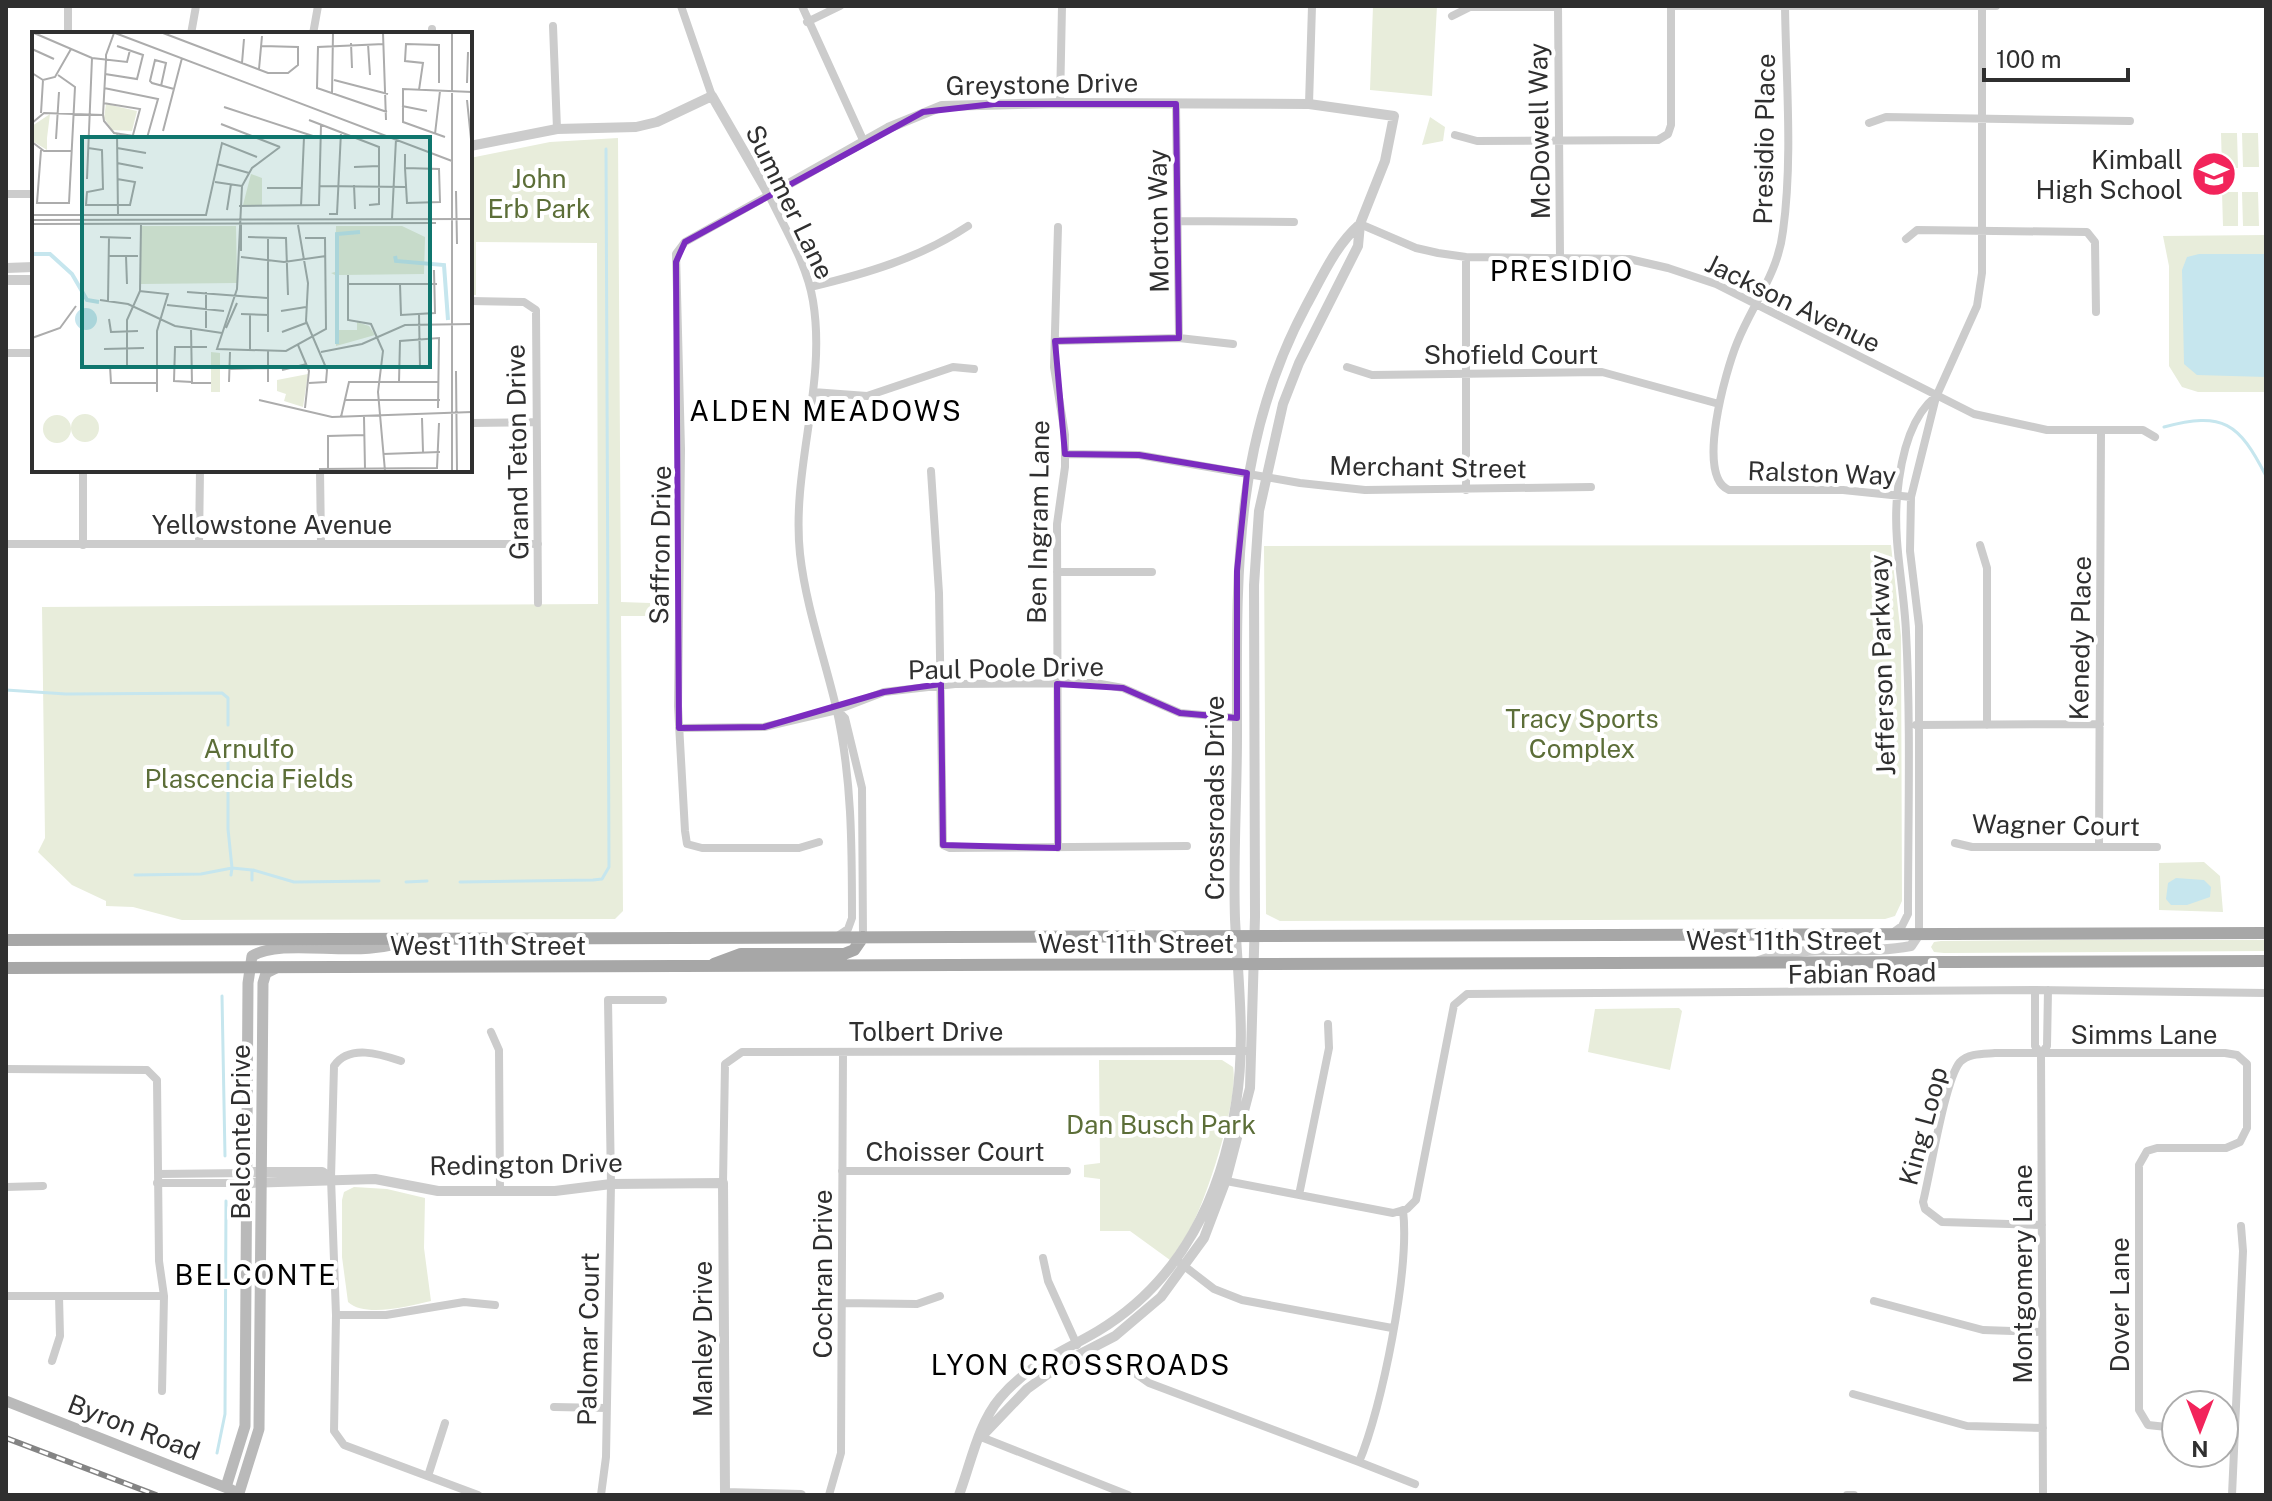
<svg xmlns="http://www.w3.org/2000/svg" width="2272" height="1501" font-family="'Public Sans',sans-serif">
  <rect width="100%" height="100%" fill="#fff"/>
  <!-- green -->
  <path fill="#e8eddb" d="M1373 6H1437L1432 96 1370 90Z
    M1430 117 1445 127 1443 141 1422 145Z
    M2221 133H2237L2238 168H2222Z
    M2242 133H2258L2259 167H2243Z
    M618 138 621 602 650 603 651 616H621L623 911 615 919 182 920 133 907 106 906V901L72 885 38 852 45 838 42 607 598 604 597 243 476 242V295H470V158L550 142Z
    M2222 192H2238V226H2223Z
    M2242 192H2258L2259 226H2243Z
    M2266 235V392H2198L2182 387 2169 366V266L2163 236Z
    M1891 545 1901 636 1902 901 1895 916 1885 919 1280 921 1266 914 1264 546Z
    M2204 862 2220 876 2223 912 2159 910V863Z
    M2067 940H2265L2266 951 1944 953 1934 952 1931 947 1934 942 1941 941Z
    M1679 1008 1682 1011 1670 1070 1588 1052 1595 1009Z
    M1099 1060H1222L1233 1067C1239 1098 1208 1194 1193 1223 1187 1236 1178 1248 1170 1260L1130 1231H1100V1179L1084 1177V1165L1100 1163Z
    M354 1187 387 1189 425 1198 424 1248 431 1301C409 1306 365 1318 348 1302L342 1257V1200L344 1192Z"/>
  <!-- water -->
  <path fill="#c6e6ee" d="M2199 254H2266V377L2197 375 2184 364 2182 270 2187 257Z
    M2176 878 2204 880 2211 887 2210 897 2187 905H2171L2166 899 2168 883Z"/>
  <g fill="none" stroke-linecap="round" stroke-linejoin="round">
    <!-- stream -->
    <path stroke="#c6e6ee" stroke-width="3" d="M2164 427C2223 411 2239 423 2266 476
      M6 690 66 694 222 693 228 698V725
      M228 746V829L232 868 252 870V880
      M253 870 294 882 379 881
      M135 875 201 874 232 868 231 875
      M406 882 427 881
      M460 882 593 880 602 879 609 867 606 149
      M222 996 225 1156
      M217 1453 225 1414 226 1201"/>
    <!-- minor -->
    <path stroke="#ccc" stroke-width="8" d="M681 6 712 96
      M802 6 864 142
      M1558 6 1560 256
      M1671 6H1996
      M1785 6C1786 80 1793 158 1783 231 1778 274 1752 305 1737 343 1726 370 1695 477 1729 490H1843L1911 497
      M1452 16 1470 7H1558
      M807 22 840 6
      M553 26 557 129
      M432 29V34
      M68 34V6
      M191 34 196 6
      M313 34 318 6
      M1060 103 1062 6
      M1176 104 1179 338
      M1309 104 1312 6
      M1869 123 1886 117 2130 121
      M1455 135 1477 141 1658 140 1668 134 1671 125V6
      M6 194H34
      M1178 221 1294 222
      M1360 224 1416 248 1438 253 1466 257 1629 259 1668 268 1716 284 1974 414 2047 430H2143L2155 437
      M1058 227 1054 367 1065 435V467L1057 524 1058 848
      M1906 239 1917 230 2087 232 2095 242 2096 312
      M1466 257V490
      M810 287C865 274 920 258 968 226
      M470 301 524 302 536 310 538 603
      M1055 341 1179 338 1233 344
      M6 353H34
      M1347 367 1372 375 1602 372 1719 404
      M813 392 867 396 953 367 974 369
      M470 423 536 422
      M1065 454 1139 455 1300 483 1365 490 1591 487
      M83 470V545
      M320 470 321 543
      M931 471 939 593 943 845 950 848 1187 846
      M6 544H538
      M199 544 200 470
      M1980 545 1987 568V725
      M1057 572H1152
      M837 710 845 718 862 788 863 937
      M1916 725 2100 724
      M679 728 764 727 837 710 884 692 955 684 1095 683 1123 688 1180 713 1237 718
      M819 842 799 848H702L687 844 685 831 678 706 681 449 676 254 685 242 769 195C785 229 807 264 813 301 827 385 791 468 800 554 806 607 824 656 836 707 852 776 852 847 852 918L848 929 836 937
      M1955 843 1972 847H2157
      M2099 847 2101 430
      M1891 934 1902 926 1908 914C1908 820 1911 725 1906 632 1904 586 1893 543 1897 497 1900 463 1908 419 1935 397
      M1919 934V626L1910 551 1911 497 1936 397 1977 306 1982 273V6
      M2035 990V1046L2041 1054 2043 1495
      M491 1032 499 1050 500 1191
      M2041 1054 2047 1046 2048 990
      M401 1061C380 1054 349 1044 334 1066L331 1178 336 1315 334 1431 344 1445 478 1495
      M6 1069 147 1070 157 1080 159 1261 164 1296 162 1391
      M842 1171H1067
      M158 1174 247 1173
      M1221 1180 1393 1213 1407 1209 1416 1200 1454 1005 1467 994 2035 990 2266 993
      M157 1183H248
      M723 1183 725 1064 742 1052 1251 1051
      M6 1187 43 1186
      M1299 1195 1329 1048 1328 1024
      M2042 1225 1942 1222 1925 1209 1923 1202C1930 1175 1945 1079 1960 1062 1969 1053 1983 1054 1995 1053H2225L2237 1055 2247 1064V1128L2240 1142 2226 1148H2157L2147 1151 2139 1165V1410L2148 1425 2176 1428
      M1043 1258 1048 1281 1077 1345
      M1179 1262 1214 1289 1242 1300 1392 1328
      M6 1296H164
      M1874 1301 1983 1330 2042 1332
      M842 1303 917 1304 940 1296
      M336 1315H386L464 1302 495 1305
      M52 1361 60 1336 59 1296
      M1129 1369 1149 1383 1359 1462C1382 1408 1410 1269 1403 1210
      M1853 1394 1967 1426 2043 1428
      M554 1407 606 1408
      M981 1437 1128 1495
      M1359 1462 1415 1484
      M428 1476 445 1423
      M601 1495 606 1457 611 1184 608 1000H663
      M829 1495 841 1453 843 1052
      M1847 1495H1854
      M2232 1495 2243 1251 2241 1226"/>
    <!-- tertiary -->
    <path stroke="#ccc" stroke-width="10" d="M470 146 557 129 636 127 657 122 712 96 769 195 888 128 942 106 1060 103 1309 104 1394 116 1385 161 1360 224 1358 246 1299 363 1283 404 1259 511 1254 585 1255 917 1250 1088 1226 1180 1204 1238 1161 1297 1115 1336 1063 1363 1027 1389 981 1437
      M6 268 34 267
      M6 280H34
      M1759 961C1807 942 1860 956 1911 946L1919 934
      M254 1172H322L331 1178
      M248 1183 375 1179 438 1191H555L611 1184 723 1183 725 1493 801 1495
      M959 1495C971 1463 978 1424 1000 1398 1030 1363 1061 1353 1098 1331 1181 1281 1222 1196 1236 1103 1246 1042 1238 980 1235 919 1233 857 1237 796 1237 734 1237 581 1231 446 1306 306 1322 277 1335 246 1360 224"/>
    <!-- secondary -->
    <path stroke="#b9b9b9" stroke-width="11" d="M6 1401 232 1490
      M226 1487 245 1426 248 983 252 956C286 936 363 961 410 939
      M239 1493 259 1429 263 983 266 973 276 968"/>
    <!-- primary -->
    <path stroke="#a7a7a7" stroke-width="12" d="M6 940 2266 933
      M714 964 741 954H844L854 950 863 937
      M6 968 2266 961"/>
    <!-- rail casing -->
    <g stroke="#848484" stroke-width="6">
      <path id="rail" d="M6 1438 156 1495"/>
    </g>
    <!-- rail -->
    <use href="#rail" stroke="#fff" stroke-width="3" stroke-dasharray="9" stroke-linecap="butt"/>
  </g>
  <!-- marked area -->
  <path fill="none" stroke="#7b2cbf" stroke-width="6" stroke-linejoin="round" d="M994 104H1176L1179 338 1055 341 1065 454 1139 455 1247 473 1237 571V718L1180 713 1123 688 1057 684 1058 848 943 845 941 684 884 692 764 727 679 728 676 262 685 242 923 112Z"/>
  <!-- icons -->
  <defs>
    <g id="school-disc" transform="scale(2.3)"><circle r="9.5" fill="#f2245b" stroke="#fff"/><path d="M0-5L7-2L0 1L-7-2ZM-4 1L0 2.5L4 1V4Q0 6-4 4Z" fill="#fff"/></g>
  </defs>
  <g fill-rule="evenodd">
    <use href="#school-disc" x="2214" y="174"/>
  </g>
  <g text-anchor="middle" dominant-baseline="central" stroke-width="8" stroke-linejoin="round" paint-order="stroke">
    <!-- street labels -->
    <g font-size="26" fill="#2f2f2f" stroke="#fff">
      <text transform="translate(1042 84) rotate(-1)">Greystone Drive</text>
      <text transform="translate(1539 131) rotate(-91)">McDowell Way</text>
      <text transform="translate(1764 139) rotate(-89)">Presidio Place</text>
      <text transform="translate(790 202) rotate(64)">Summer Lane</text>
      <text transform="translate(1158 221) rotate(-91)">Morton Way</text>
      <text transform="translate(1793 303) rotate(26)">Jackson Avenue</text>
      <text x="1511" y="354">Shofield Court</text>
      <text transform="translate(517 452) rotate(-91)">Grand Teton Drive</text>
      <text transform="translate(1428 467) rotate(1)">Merchant Street</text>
      <text transform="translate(1822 473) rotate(2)">Ralston Way</text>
      <text transform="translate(1038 522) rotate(-89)">Ben Ingram Lane</text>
      <text x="272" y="524">Yellowstone Avenue</text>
      <text transform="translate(660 545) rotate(-89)">Saffron Drive</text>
      <text transform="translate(2080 638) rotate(-89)">Kenedy Place</text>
      <text transform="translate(1882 665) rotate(-92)">Jefferson Parkway</text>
      <text transform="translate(1006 668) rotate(-1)">Paul Poole Drive</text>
      <text transform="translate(1214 798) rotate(-90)">Crossroads Drive</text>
      <text transform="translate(2056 825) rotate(1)">Wagner Court</text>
      <text x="1784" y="940">West 11th Street</text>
      <text x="1136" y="943">West 11th Street</text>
      <text x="488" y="945">West 11th Street</text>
      <text transform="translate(1862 973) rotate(-1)">Fabian Road</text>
      <text x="926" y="1031">Tolbert Drive</text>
      <text x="2144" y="1034">Simms Lane</text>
      <text transform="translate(1923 1126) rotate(-75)">King Loop</text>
      <text transform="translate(240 1132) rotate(-90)">Belconte Drive</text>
      <text x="955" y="1151">Choisser Court</text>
      <text transform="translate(526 1164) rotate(-1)">Redington Drive</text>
      <text transform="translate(822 1274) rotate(-90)">Cochran Drive</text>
      <text transform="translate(2022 1274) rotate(-90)">Montgomery Lane</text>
      <text transform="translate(2119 1305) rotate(-90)">Dover Lane</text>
      <text transform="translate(588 1339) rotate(-89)">Palomar Court</text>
      <text transform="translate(702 1339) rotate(-90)">Manley Drive</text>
      <text transform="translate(134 1427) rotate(21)">Byron Road</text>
    </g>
    <!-- poi labels -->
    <g font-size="26" fill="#2f2f2f" stroke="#fff" text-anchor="end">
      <text x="2183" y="159">Kimball<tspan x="2183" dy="30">High School</tspan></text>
    </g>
    <!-- park labels -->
    <g font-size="26" fill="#5c6e38" stroke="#fff">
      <text x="539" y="178">John<tspan x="539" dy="30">Erb Park</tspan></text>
      <text x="1582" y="718">Tracy Sports<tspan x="1582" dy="30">Complex</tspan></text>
      <text x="249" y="748">Arnulfo<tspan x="249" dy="30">Plascencia Fields</tspan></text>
      <text x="1161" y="1124">Dan Busch Park</text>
    </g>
    <!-- neighbourhood labels -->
    <g font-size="28" letter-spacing="2" fill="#000" stroke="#fff">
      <text x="1562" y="270">PRESIDIO</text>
      <text x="826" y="410">ALDEN MEADOWS</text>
      <text x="256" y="1274">BELCONTE</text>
      <text x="1081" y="1364">LYON CROSSROADS</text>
    </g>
  </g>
  <!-- overview -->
  <g transform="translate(32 32)">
    <rect width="440" height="440" fill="#fff"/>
    <path d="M74 72 105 79 100 99 80 98 72 86ZM18 82 15 106V118L2 110 0 94ZM219 142 230 146V173H211ZM109 194H204L205 251 108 252ZM304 194H370L393 205 392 242 307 243V298H325V290L337 294 343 303 304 314 303 243 299 241 303 240ZM179 320 188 321V360H179ZM276 342 271 375 252 369 254 362 245 359V348ZM39 396a14 14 0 1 1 28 0a14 14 0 1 1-28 0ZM11 397a14 14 0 1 1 28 0a14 14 0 1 1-28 0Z" fill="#e8eddb"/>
    <path d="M43 287a11 11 0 1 1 22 0a11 11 0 1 1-22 0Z" fill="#c6e6ee"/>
    <path fill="none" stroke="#c6e6ee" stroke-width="4" d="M0 222H18L40 242 55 268 67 270M363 224 364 229 412 233 416 288M305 312V202L328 200"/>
    <path fill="none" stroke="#acacac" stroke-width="2" d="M2 1 60 26 95 30 98 18M83 1 420 129M131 1 236 41H256L266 33V15L230 14M216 1H297M332 1H409M351 1 354 88M420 1V439M319 11 320 36M336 12 338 43M352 12 286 15 285 56 355 80M0 17 22 27M210 31 212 7M227 37 230 4M0 41 11 48 23 45 39 17M73 42 105 47 111 23 85 14M302 48 356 62M435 51 436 20M129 54 134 31 123 28 118 49 120 51 142 57M72 56 126 67 115 106 82 101 72 89 71 83 74 28V23L82 1M387 58 391 31 373 29 374 12 407 13V51M300 62 301 1M435 68 440 117M71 71 108 77 101 103M370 74 395 79M192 75 287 106M9 81 11 48M277 88 347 115V172L337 173M0 91 12 81 71 83M189 92 248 115M131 99 150 26M85 101 86 183M403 102 408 59M413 105 371 90V57L440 60M24 107 27 60M0 110 12 119H40M248 115 220 136 210 154 205 257 185 317 254 319 294 297 293 206H273M56 116 70 118 71 157 55 160 54 173H98L103 150 85 147M85 116 114 121M9 118 5 171H37L43 55 26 43M85 131 111 136M185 132 217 141M322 135 347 134M373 136 407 137 408 170 375 171 373 136V122M55 147 60 26M183 150 210 154M322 153 323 177M288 154 374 155M235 156H269M424 159 425 212M207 174 287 173 289 93M269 174 272 105M195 178 199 152M297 182H305L309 100M0 183H174L190 111 225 125M360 187 364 107M0 188 440 187M0 192 404 191M266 193 276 251 274 289 295 338 294 350 277 351M68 205 99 206M216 205 254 206 256 263M236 205V300M209 219V191M77 224H106M94 224 95 252M209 225 252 230 294 224M316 243V288L339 292 351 319 346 360 353 439M316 252H405M368 252 369 283 403 281 402 238M107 259 136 262 125 299V360M155 260 235 266M174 260V296M68 268 96 272 143 294 190 301M76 269 77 205M135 273 192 279M249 279 274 275M387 281 388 335M209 282 237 283M218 283V319M77 287 79 300 106 299M159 296 160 352M194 296 205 271M250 300 274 291M0 306 28 296 44 274M266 313 277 339 273 376M175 315H143L142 349 179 351M72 317 112 316M289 320 330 312 373 293 440 292M69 334H142M78 334 79 351H125M95 334V288L108 259 109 192M197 337 236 336M250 338 275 332M424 339 425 439M197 350 198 320M236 350V319M367 350 368 309 407 306 406 376M227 368 300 385 440 380M312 368H408M309 385 317 350H407M332 385 333 437M390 386 391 420M351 422 408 420M287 437 405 436 407 391M296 437V404L332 403"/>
    <path fill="#0f766e" fill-opacity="0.15" stroke="#0f766e" stroke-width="4" d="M50 105H398V335H50Z"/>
    <rect width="440" height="440" fill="none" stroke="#2f2f2f" stroke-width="4"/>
  </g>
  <!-- border -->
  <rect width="2272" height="1501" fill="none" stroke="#2f2f2f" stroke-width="16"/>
  <!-- north arrow -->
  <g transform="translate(2200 1429) rotate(180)"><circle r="38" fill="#ffffff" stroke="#acacac" stroke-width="2"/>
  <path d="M0-6L14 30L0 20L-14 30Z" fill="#f2245b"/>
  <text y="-12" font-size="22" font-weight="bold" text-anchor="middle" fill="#2f2f2f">N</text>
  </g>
  <!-- scale -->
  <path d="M1984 68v12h144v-12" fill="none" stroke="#2f2f2f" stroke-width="4"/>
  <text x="1996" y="68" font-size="24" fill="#2f2f2f" stroke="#ffffff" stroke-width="6" paint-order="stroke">100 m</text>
</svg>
